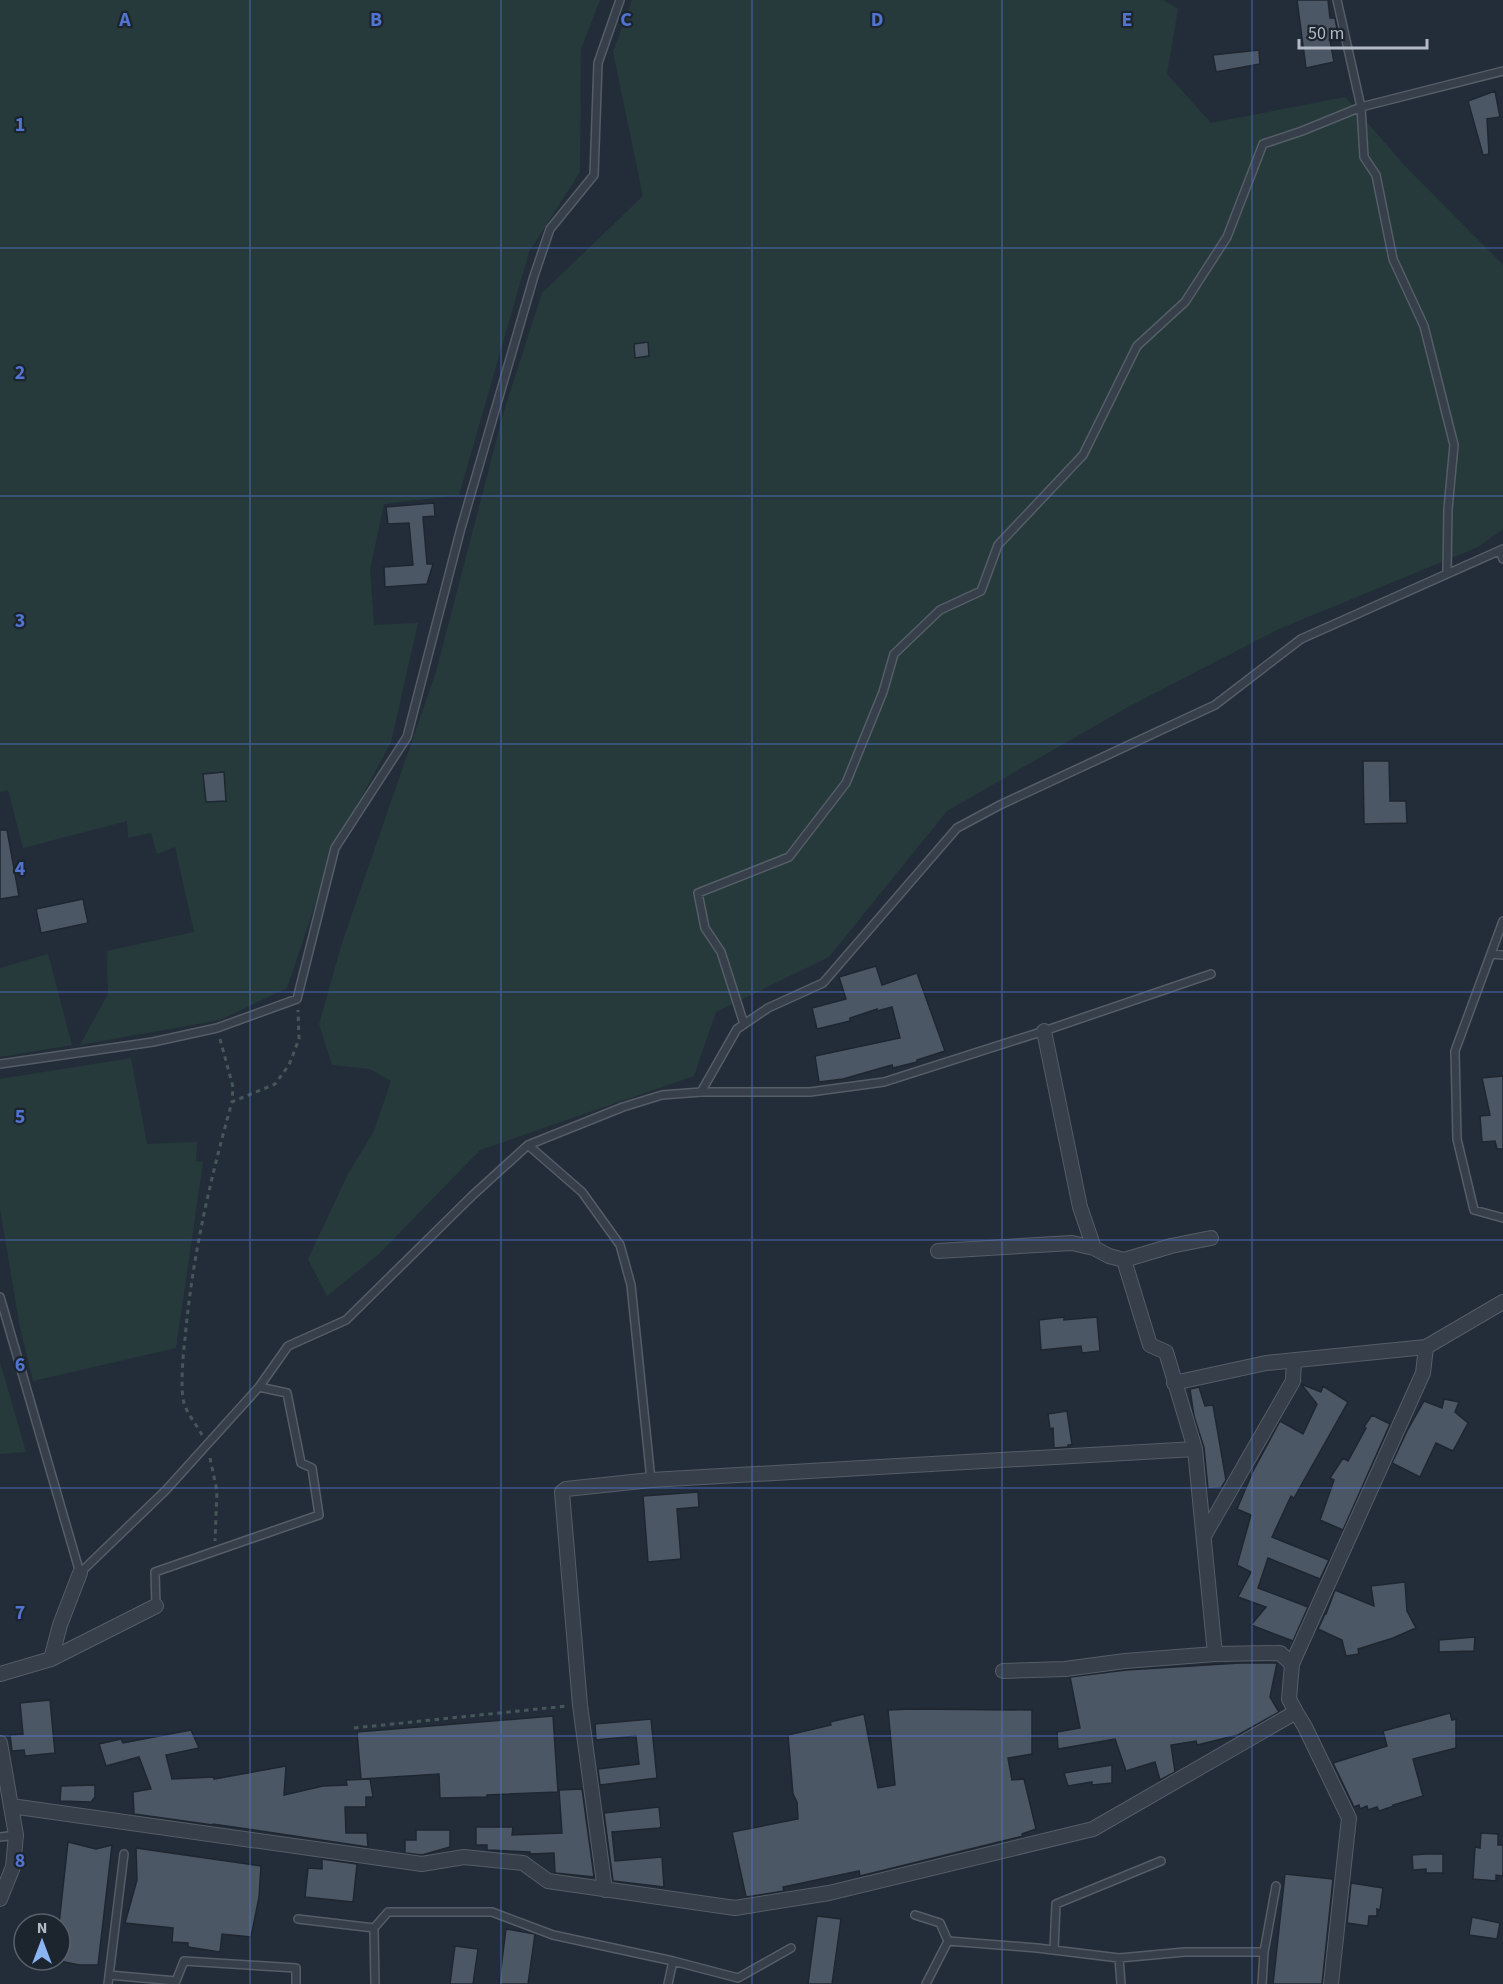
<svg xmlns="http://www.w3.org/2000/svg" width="1503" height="1984" font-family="'Source Sans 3',sans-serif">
  <rect width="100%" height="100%" fill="#232d39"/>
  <!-- green -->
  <path fill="#263a3b" d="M0 0H600L581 49 580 172 529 252 459 495 384 504 370 569 374 625 418 623 391 742 333 851 287 988 220 1020 80 1045 108 994 107 951 194 932 175 847 157 854 151 833 128 838 127 821 23 848 8 790 0 792Z
    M632 0H1163L1178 9 1167 74 1211 123 1345 97 1405 166 1503 265V529L1478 547 1279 629 1128 707 947 811 829 957 716 1012 694 1076 480 1150 379 1254 327 1296 308 1259 348 1174 374 1131 391 1081 370 1069 332 1065 319 1024 342 943 436 672 504 411 542 293 643 196 613 52Z
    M48 954 72 1045 0 1057V968Z
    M131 1058 147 1144 197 1142 196 1161 203 1162 176 1348 33 1381 20 1327 0 1209V1079Z
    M0 1362 26 1452 0 1454Z"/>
  <!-- building -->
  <path fill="#4c5765" stroke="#1e2630" stroke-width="1.5" d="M1297 0H1328L1330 18H1335L1339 40H1330L1334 62 1306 68Z
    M1259 50 1260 64 1216 72 1213 55Z
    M1495 91 1500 117 1487 119 1489 154 1483 155 1468 101Z
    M648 342 649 356 635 358 634 344Z
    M434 503 435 516 423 517 427 564H433L427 584 385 587 384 567 413 565 409 523 388 524 386 507Z
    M1363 761H1389L1390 801H1406L1407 823 1364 824Z
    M224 772 226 801 206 802 203 774Z
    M0 830H7L19 896 0 899Z
    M83 899 88 923 41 933 36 909Z
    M876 966 882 985 917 973 945 1051 917 1060V1062L893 1068 892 1065 843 1079 819 1082 815 1056 900 1038 892 1007 877 1011V1009L850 1018V1021L817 1029 812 1008 846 999 839 977Z
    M1503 1076V1149H1497L1495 1141 1482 1142 1480 1116 1490 1115 1482 1078Z
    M1064 1317V1320L1097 1317 1100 1351 1082 1353 1081 1346 1041 1350 1039 1320Z
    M1301 1384 1321 1392 1323 1386 1348 1402 1294 1498 1291 1496 1272 1537 1329 1560 1320 1579 1268 1558 1258 1588 1308 1607 1293 1641 1251 1625 1266 1607 1238 1597 1251 1572 1237 1565 1251 1515 1237 1509 1253 1471 1280 1421 1303 1434 1317 1404Z
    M1199 1387 1205 1406 1213 1405 1226 1480 1221 1488 1208 1489 1204 1448 1194 1416 1190 1389Z
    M1444 1399 1459 1402 1455 1412 1468 1423 1453 1451 1436 1443 1420 1477 1392 1463 1407 1431 1424 1401 1442 1408Z
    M1067 1411 1072 1445H1068V1447L1054 1448 1053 1428 1050 1429 1048 1414Z
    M1372 1415 1390 1424 1343 1530 1320 1520 1334 1480 1330 1478 1343 1458 1348 1461 1366 1428 1364 1427Z
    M698 1492 699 1507 677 1509 681 1559 648 1562 643 1496Z
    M1405 1582 1407 1611 1416 1628 1393 1638 1358 1649 1359 1654 1346 1656 1342 1640 1318 1629 1325 1614H1326L1335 1590 1374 1606 1371 1586Z
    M1475 1637 1474 1651 1439 1652V1640Z
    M1240 1663H1277L1270 1697 1279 1712 1238 1735 1197 1745 1196 1741 1171 1745 1175 1772 1160 1780 1155 1762 1126 1771 1115 1739 1058 1749 1057 1732 1080 1728 1070 1677 1126 1670Z
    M50 1700 55 1753 25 1756 24 1750 12 1751 10 1735 23 1734 20 1703Z
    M911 1709 1032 1710V1754L1008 1758 1012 1780 1024 1779 1036 1829 1022 1834 1023 1836 860 1876 859 1871 783 1887 784 1891 746 1897 732 1832 798 1819 797 1802 793 1794 788 1735 831 1725 830 1722 864 1714 878 1788 895 1785 888 1710Z
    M1450 1713 1452 1720 1456 1719V1748L1413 1759 1423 1796 1393 1805 1394 1806 1379 1811 1377 1807 1368 1810 1367 1806 1360 1809 1359 1805 1354 1807 1333 1763 1387 1746 1383 1731Z
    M553 1716 558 1792 487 1795V1797L440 1798 439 1774 361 1779 357 1732Z
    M651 1719 657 1778 600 1785 598 1769 639 1764 636 1736 596 1740 595 1724Z
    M191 1730 199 1748 166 1755 172 1779 214 1777V1779L286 1766 284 1795 323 1786 347 1785 346 1780 370 1779 373 1797H366V1807H345L346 1833H367L368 1847 213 1824V1825L134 1814 133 1792 151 1789 139 1757 106 1766 99 1744 121 1739 123 1743Z
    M1112 1765V1783L1092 1785V1782L1068 1786 1064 1773Z
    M95 1785V1797L91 1802 60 1801 61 1786Z
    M582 1789 594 1877 555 1873 554 1853 530 1854V1852L487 1850V1845H476V1827H513L512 1835 562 1833 559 1790Z
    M659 1807 661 1827 659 1828 612 1832 615 1861 662 1857 664 1887 613 1881 604 1813Z
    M416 1830H450V1847L422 1855 405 1853V1840H416Z
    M1481 1833 1498 1834V1845H1503V1876L1496 1875V1881L1473 1879 1475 1847 1480 1848Z
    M68 1842 96 1849 112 1845 98 1965H79L60 1961 59 1924Z
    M136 1848 261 1866 259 1897 251 1937 222 1934 220 1952 188 1947V1943L172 1942 173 1928 125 1923 137 1880Z
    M1426 1854H1443V1873H1426V1869L1413 1870 1412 1855Z
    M322 1859 357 1864 353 1902 305 1897 308 1868 322 1869Z
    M1285 1874 1333 1879 1322 1984H1273Z
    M1351 1883 1383 1888 1380 1910 1377 1909V1916H1369L1368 1926 1347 1923Z
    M817 1916 841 1919 832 1984H808Z
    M1472 1917 1500 1923 1497 1939 1469 1935Z
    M506 1929 535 1934 528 1984H499Z
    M455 1946 478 1949 473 1984H450Z"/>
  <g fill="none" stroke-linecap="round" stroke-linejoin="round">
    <!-- lane casing -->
    <g stroke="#555d67" stroke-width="10">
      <path id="lane" d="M1337 0 1361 107 1364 157 1376 175 1393 259 1424 326 1454 445 1448 509 1447 573
        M1500 551 1503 559
        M1503 921 1455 1051 1457 1139 1474 1210 1503 1218
        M1491 954 1503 955
        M744 1024 721 952 705 928 698 893 789 857 846 783 883 692 894 654 940 610 981 591 998 545 1083 455 1137 346 1185 302 1227 237 1263 144 1302 131 1361 107 1503 71
        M0 1064 153 1042 217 1028 297 999 335 848 407 737 461 528 534 276 550 229 594 175 598 63 620 0
        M701 1092 737 1029 768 1008 823 983 957 828 1000 805 1215 705 1301 639 1503 549
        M528 1145 582 1192 620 1245 631 1285 651 1480
        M0 1297 80 1573 166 1490 259 1387 288 1346 346 1320 473 1195 528 1145 623 1107 662 1095 701 1092H810L884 1082 1044 1031 1211 974
        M156 1606 155 1572 319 1515 312 1468 301 1463 287 1393 259 1387
        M0 1837 16 1835
        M915 1915 940 1923 948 1941 1037 1948 1119 1958 1185 1952H1264
        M298 1919 374 1928 388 1912H492L553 1935 673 1961 738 1978 791 1948
        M374 1928 375 1984
        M1054 1950 1056 1904 1161 1861
        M1119 1958 1121 1984
        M109 1975 176 1981 184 1961 296 1968V1984
        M108 1984 124 1854
        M668 1984 673 1961
        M926 1984 948 1941
        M1262 1984 1264 1952 1276 1886"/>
    </g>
    <!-- street casing -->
    <g stroke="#555d67" stroke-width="16">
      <path id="street" d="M1044 1031 1080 1207 1094 1248 1109 1256 1124 1260 1150 1345 1166 1352 1195 1449 1215 1654
        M938 1251 1072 1243 1094 1248
        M1124 1260 1171 1246 1211 1238
        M1174 1383 1266 1363 1426 1347 1503 1302
        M1204 1536 1293 1381 1294 1360
        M51 1659 60 1625 80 1573
        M1003 1671 1065 1669 1125 1661 1215 1654 1280 1653 1292 1664
        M0 1674 51 1659 156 1606
        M1296 1712 1289 1699 1292 1664 1423 1373 1426 1347
        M0 1743 16 1835 13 1867 0 1899
        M11 1806 422 1864 464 1857 523 1863 548 1881 735 1908 829 1893 1093 1829 1296 1712 1305 1727 1349 1818 1331 1984
        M605 1890 580 1705 562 1492 566 1489 651 1480 1195 1449"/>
    </g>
    <!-- path -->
    <path stroke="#455759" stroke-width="3" stroke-dasharray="4.5 4.5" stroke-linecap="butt" d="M220 1039 233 1087 232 1102
      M202 1435C197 1425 187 1414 184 1403 180 1389 183 1354 185 1339 192 1258 210 1180 232 1102L275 1084 289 1065 299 1039 298 1010
      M210 1458 217 1491 215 1541
      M354 1728 567 1706"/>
    <!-- lane -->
    <use href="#lane" stroke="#363f4a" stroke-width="7"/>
    <!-- street -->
    <use href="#street" stroke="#363f4a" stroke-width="14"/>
  </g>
  <!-- grid -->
  <path fill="none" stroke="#5174d1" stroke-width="1.5" stroke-opacity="0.55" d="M250 0V1984M501 0V1984M752 0V1984M1002 0V1984M1252 0V1984M0 248H1503M0 496H1503M0 744H1503M0 992H1503M0 1240H1503M0 1488H1503M0 1736H1503"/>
  <g font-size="20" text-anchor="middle" font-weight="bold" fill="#5174d1" stroke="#1c242e" stroke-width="4.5" stroke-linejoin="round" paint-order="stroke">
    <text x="125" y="26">A</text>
    <text x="376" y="26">B</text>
    <text x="626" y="26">C</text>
    <text x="877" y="26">D</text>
    <text x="1127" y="26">E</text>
    <text x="20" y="131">1</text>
    <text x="20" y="379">2</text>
    <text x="20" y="627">3</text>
    <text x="20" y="875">4</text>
    <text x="20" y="1123">5</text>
    <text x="20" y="1371">6</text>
    <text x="20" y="1619">7</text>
    <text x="20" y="1867">8</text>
  </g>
  <!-- north arrow -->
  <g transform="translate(42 1942)"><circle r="28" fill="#1c242e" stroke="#58606a" stroke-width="1.5"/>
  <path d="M0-4.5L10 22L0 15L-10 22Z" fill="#8ab4f2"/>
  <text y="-9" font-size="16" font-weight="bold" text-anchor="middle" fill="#b2bac5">N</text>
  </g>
  <!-- scale -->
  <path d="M1299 39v9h128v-9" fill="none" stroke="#b2bac5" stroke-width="3"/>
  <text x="1308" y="39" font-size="18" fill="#b2bac5" stroke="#1c242e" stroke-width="4.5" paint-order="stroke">50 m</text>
</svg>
